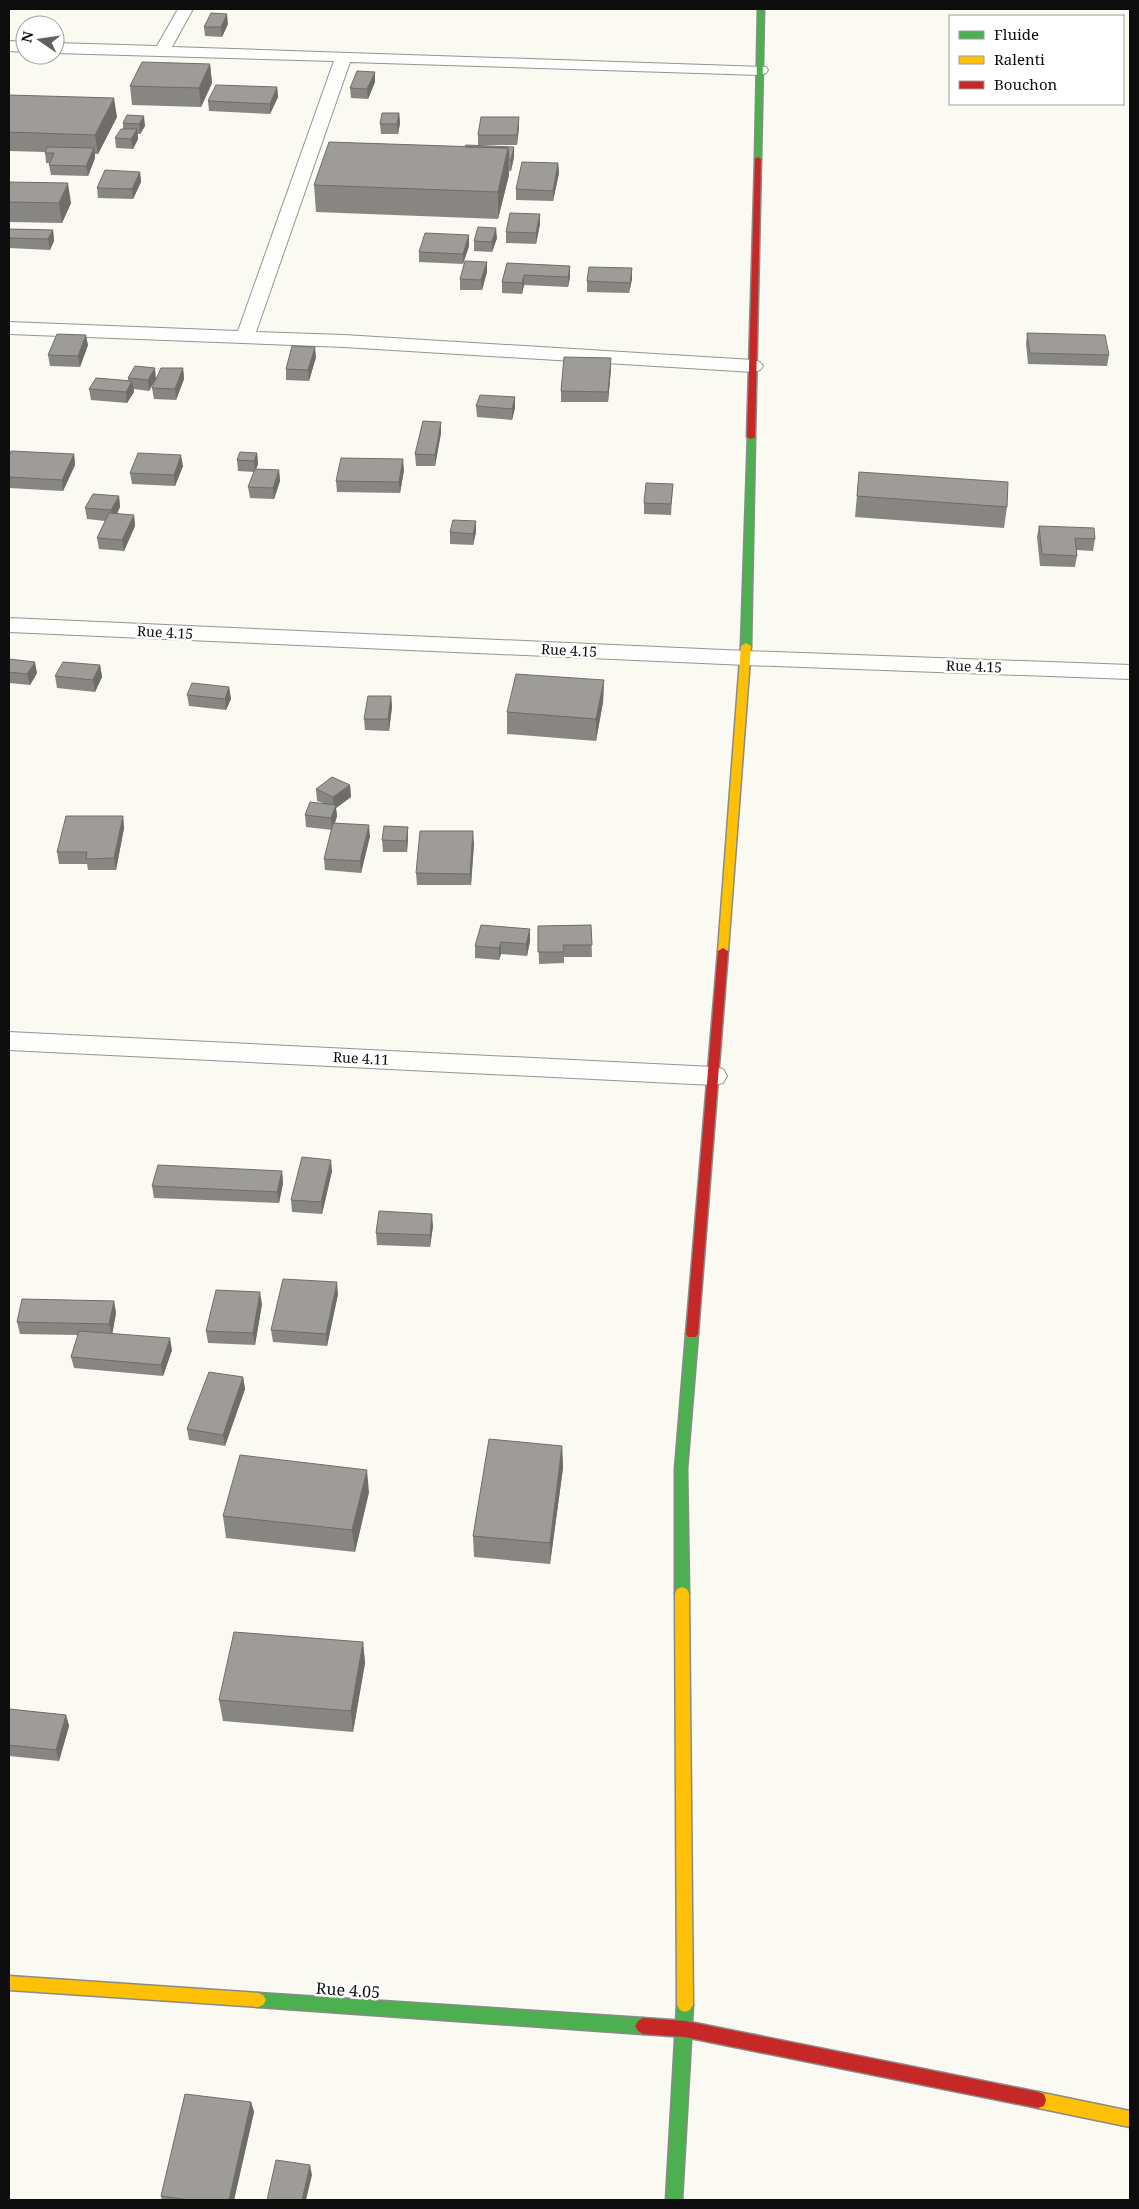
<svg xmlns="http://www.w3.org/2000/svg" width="1139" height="2209" font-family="'Noto Serif',serif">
  <rect width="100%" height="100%" fill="#fafaf2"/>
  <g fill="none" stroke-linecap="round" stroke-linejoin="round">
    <!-- street casing -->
    <g stroke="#949490" stroke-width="2">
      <path id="street" d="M178 9H193L172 47 766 67 768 70 766 73 760 75 350 62 256 332 344 335 753 360 760 362 763 366 760 370 753 372 344 347 9 334V322L238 331 334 61 55 53V43L157 46Z
        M9 41 25 42V52L9 51Z
        M9 618 746 651 1130 665V679L746 665 9 632Z
        M9 1032 713 1067 723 1069 727 1076 723 1083 713 1085 9 1050Z"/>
    </g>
    <!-- fast casing -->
    <g stroke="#8a8a87" stroke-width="3">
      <path id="fast" d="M758 9H764L761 159 758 161 755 159Z
        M748 435 755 437 751 646 746 649 741 646Z
        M692 1329 696 1331 698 1334 687 1469 689 1593 687 1597 682 1599 677 1597 675 1593V1469L686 1334 688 1331Z
        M258 1993 643 2018 648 2021 651 2026 648 2031 643 2034 258 2007 253 2005 250 2000 253 1995Z
        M685 1998 690 2000 693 2005 682 2200H666L677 2005 680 2000Z"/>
    </g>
    <!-- slow casing -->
    <g stroke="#8a8a87" stroke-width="3">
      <path id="slow" d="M746 643 751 646 728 951 723 954 718 951 741 646Z
        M682 1587 687 1589 689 1593 693 2005 690 2010 685 2012 680 2010 677 2005 675 1593 677 1589Z
        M9 1976 258 1993 263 1995 266 2000 263 2005 258 2007 9 1990Z
        M1038 2092 1130 2111V2127L1038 2108 1032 2106 1030 2100 1032 2094Z"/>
    </g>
    <!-- jam casing -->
    <g stroke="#8a8a87" stroke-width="3">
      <path id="jam" d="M758 157 761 159 755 437 751 439 747 437 755 159Z
        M723 948 728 951 698 1334 696 1337H688L686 1334 718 951Z
        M643 2018 685 2021 1038 2092 1044 2094 1046 2100 1044 2106 1038 2108 685 2037 643 2034 638 2031 635 2026 638 2021Z"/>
    </g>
    <!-- street -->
    <use href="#street" fill="#fefefd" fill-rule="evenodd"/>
    <!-- fast -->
    <use href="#fast" fill="#4caf50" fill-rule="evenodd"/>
    <!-- slow -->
    <use href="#slow" fill="#ffc107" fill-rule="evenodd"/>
    <!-- jam -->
    <use href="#jam" fill="#c62828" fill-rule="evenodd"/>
  </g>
  <!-- wall -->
  <path fill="#888683" d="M228 24 222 37 205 36 204 27Z
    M210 64 212 83 201 107 132 105 130 86Z
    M375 82 368 99 351 98 350 88Z
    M277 87 278 97 270 114 209 111 208 101Z
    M9 95 117 117 98 154H95V158L88 176 51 175 49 165 50 163H46L45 152 9 151Z
    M399 113 400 123 398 134H381L380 124Z
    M127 115 145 126 140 134H138V139L133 149 116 148 115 138 123 129V123Z
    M519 127 517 145H478V135Z
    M360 143 465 147H514V157L511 171H509V175L498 219 316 212 314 185Z
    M558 163 559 173 553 201 516 200V189Z
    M140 172 141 182 133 199 98 198 97 188Z
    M9 182 71 203 62 223 9 222Z
    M540 214V224L536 244 506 243V232Z
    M9 229 53 230 54 241 50 250 9 248Z
    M469 235V246L463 264 419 262V252Z
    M497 238 492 252 474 251V241Z
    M487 262V272L482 290H460V279Z
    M507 263 570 277 568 287 524 285 522 294 502 293V282Z
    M632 268V279L629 293 587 292V281Z
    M1027 333 1109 355 1107 366 1028 364 1026 344Z
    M88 345 80 367 50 366 48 355Z
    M316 357 309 381 286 380V369Z
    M155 368 149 391 134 389V392L127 403 91 400 89 389 128 380V378Z
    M183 368 184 379 176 400 154 399 152 388Z
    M611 369 608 402H561V391Z
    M476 406 515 408 512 420 477 417Z
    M441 422V433L435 466H416L415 454Z
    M257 453 258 464 256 469 279 470 280 481 274 499 250 498 248 487 254 472 238 471 237 460Z
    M74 454 75 465 63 491 9 488V456Z
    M183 466 175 486 132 484 130 473Z
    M404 470 400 493 337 492 336 481Z
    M859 472 1007 507 1004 528 855 517Z
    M673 484 671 515 644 514V503Z
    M119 496 120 507 117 514 134 515 135 526 124 551 99 549 97 538 105 521 87 519 85 508Z
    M1039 526 1095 539 1093 551 1076 550 1077 556 1075 567 1040 566 1037 537Z
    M450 532H476L473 545 450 544Z
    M9 659 37 673 30 685 9 683Z
    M100 665 102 677 95 692 57 688 55 676Z
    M604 680 603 702 596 741 507 734V712Z
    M229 687 231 699 226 710 189 706 187 695Z
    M391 696 392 707 389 731 365 730 364 719Z
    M350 785 351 797 336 808 337 816 335 823 370 836 361 873 325 870 324 859 332 830 306 827 305 815 323 803 317 801 316 789Z
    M123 816 124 828 116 870H88L87 864H59L57 852Z
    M408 838 407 852H383L382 840Z
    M474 843 471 885H417L416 873Z
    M591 925 592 957H564V963L539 964 538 926Z
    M530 929V941L527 956 501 954 499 960 475 958V946Z
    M282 1171 283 1183 279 1203 154 1198 152 1186Z
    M332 1171 322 1214 292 1212 291 1200Z
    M433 1226 430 1247 377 1245 376 1233Z
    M338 1294 327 1346 273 1342 271 1330Z
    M114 1301 116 1313 112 1333 172 1350 163 1376 74 1368 71 1357 78 1335 20 1334 17 1322Z
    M262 1304 255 1345 208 1343 206 1331Z
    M243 1377 245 1389 225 1446 189 1440 187 1429Z
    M562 1446 563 1468 550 1564 474 1557 473 1536Z
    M369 1492 355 1552 226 1538 223 1516Z
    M363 1642 365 1663 353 1732 223 1721 219 1700Z
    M9 1709 66 1715 69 1726 59 1761 9 1756Z
    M251 2102 254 2112 234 2200H162L161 2196Z"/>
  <!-- shaded-wall -->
  <path fill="#6f6d6a" d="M227 14 228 24 222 37 221 27Z
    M210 64 212 83 201 107 199 88Z
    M375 72V82L368 99 367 89Z
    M277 87 278 97 270 114V104Z
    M114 98 117 117 98 154 95 135Z
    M399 113 400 123 398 134 397 124Z
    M144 116 145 126 140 134 139 124Z
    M519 117V127L517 145V135Z
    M137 129 138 139 133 149 131 139Z
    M514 147V157L511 171V160Z
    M94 148 95 158 88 176 86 166Z
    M508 148 509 175 498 219V192Z
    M558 163 559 173 553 201V191Z
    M140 172 141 182 133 199 132 189Z
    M68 183 71 203 62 223 59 203Z
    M540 214V224L536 244V233Z
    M496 228 497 238 492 252V242Z
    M53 230 54 241 50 250 48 239Z
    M469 235V246L463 264V254Z
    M487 262V272L482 290 481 280Z
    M570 266V277L568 287V277Z
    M632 268V279L629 293 630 283Z
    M524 275V285L522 294V283Z
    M86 335 88 345 80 367 78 356Z
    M315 347 316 357 309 381 308 370Z
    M611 358V369L608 402V392Z
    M155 368 156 379 149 391 148 380Z
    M183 368 184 379 176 400 175 389Z
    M132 381 134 392 127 403 126 392Z
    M515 397V408L512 420V409Z
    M441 422V433L435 466V455Z
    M257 453 258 464 255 472 254 461Z
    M74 454 75 465 63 491 62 480Z
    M181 455 183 466 175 486 174 475Z
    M403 459 404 470 400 493 399 482Z
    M279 470 280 481 274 499 273 488Z
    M119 496 120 507 113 521 111 510Z
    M134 515 135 526 124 551 122 540Z
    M476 521V532L473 545V534Z
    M35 662 37 673 30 685 27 674Z
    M100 665 102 677 95 692 93 680Z
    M604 680 603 702 596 741V719Z
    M229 687 231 699 226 710 225 699Z
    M391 696 392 707 389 731 388 719Z
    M350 785 351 797 336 808 337 816 332 830 331 818 334 809 333 797Z
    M123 816 124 828 116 870 114 858Z
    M369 825 370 836 361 873 360 861Z
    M408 827V838L407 852 406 841Z
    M473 831 474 843 471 885 470 874Z
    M530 929V941L527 956 526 944Z
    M501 942V954L499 960V948Z
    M331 1160 332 1171 322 1214 321 1202Z
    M282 1171 283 1183 279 1203 277 1192Z
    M432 1214 433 1226 430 1247V1235Z
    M337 1282 338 1294 327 1346 326 1334Z
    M260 1292 262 1304 255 1345 253 1333Z
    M114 1301 116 1313 112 1336 109 1324Z
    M170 1338 172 1350 163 1376 161 1365Z
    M243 1377 245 1389 225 1446 223 1435Z
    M562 1446 563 1468 550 1564V1543Z
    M367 1470 369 1492 355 1552 352 1530Z
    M363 1642 365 1663 353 1732 351 1711Z
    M66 1715 69 1726 59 1761 56 1750Z
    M251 2102 254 2112 234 2200H229Z
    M310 2165 312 2175 306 2200H302Z"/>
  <!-- building -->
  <path fill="#9e9c98" stroke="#6f6d6a" d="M211 13 227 14 221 27H204Z
    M142 62 210 64 199 88 130 86Z
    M357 71 375 72 367 89 350 88Z
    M216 85 277 87 270 104 208 101Z
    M9 95 114 98 95 135 9 132Z
    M382 113H399L397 124H380Z
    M127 115 144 116 139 124 123 123Z
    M481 117H519L517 135H478Z
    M121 129H137L131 139 115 138Z
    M329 142 508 148 498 192 314 185Z
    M466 145 514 147 511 160H509L508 148 465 147Z
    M47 147 94 148 86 166 49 165 54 153H45Z
    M522 162 558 163 553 191 516 189Z
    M105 170 140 172 132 189 97 188Z
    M9 182 68 183 59 203 9 202Z
    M510 213 540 214 536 233 506 232Z
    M478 227 496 228 492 242 474 241Z
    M9 229 53 230 48 239 9 238Z
    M425 233 469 235 463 254 419 252Z
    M465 261 487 262 481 280 460 279Z
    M507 263 570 266 568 277 524 275 522 283 502 282Z
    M589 267 632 268 630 283 587 281Z
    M1027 333 1105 335 1109 355 1030 353Z
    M57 334 86 335 78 356 48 355Z
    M292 346 315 347 308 370 286 369Z
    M564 357 611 358 608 392 561 391Z
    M135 366 155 368 148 380 128 378Z
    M161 368H183L175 389 152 388Z
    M96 378 132 381 126 392 89 389Z
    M480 395 515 397 512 409 476 406Z
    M423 421 441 422 435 455 415 454Z
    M11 451 74 454 62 480 9 477V456Z
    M240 452 257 453 254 461 237 460Z
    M138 453 181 455 174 475 130 473Z
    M341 458 403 459 399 482 336 481Z
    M255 469 279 470 273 488 248 487Z
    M859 472 1008 482 1007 507 857 496Z
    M646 483 673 484 671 504 644 503Z
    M93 494 119 496 111 510 85 508Z
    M109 513 134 515 122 540 97 538Z
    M453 520 476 521 473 534 450 532Z
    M1039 526 1094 528 1095 539 1075 538 1077 556 1042 554Z
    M9 659 35 662 27 674 9 672Z
    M63 662 100 665 93 680 55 676Z
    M516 674 604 680 596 719 507 712Z
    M192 683 229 687 225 699 187 695Z
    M368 696H391L388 719H364Z
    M332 777 350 785 333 797 316 789Z
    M310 802 336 805 331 818 305 815Z
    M66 816H123L114 858 86 859 87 852H57Z
    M333 823 369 825 360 861 324 859Z
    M384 826 408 827 406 841 382 840Z
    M420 831H473L470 874 416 873Z
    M481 925 530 929 526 944 501 942 499 948 475 946Z
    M591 925 592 945H563L564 952H538V926Z
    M302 1157 331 1160 321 1202 291 1200Z
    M158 1165 282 1171 277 1192 152 1186Z
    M379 1211 432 1214 430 1235 376 1233Z
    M283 1279 337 1282 326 1334 271 1330Z
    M216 1290 260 1292 253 1333 206 1331Z
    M22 1299 114 1301 109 1324 17 1322Z
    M79 1331 170 1338 161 1365 71 1357Z
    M209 1372 243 1377 223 1435 187 1429Z
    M489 1439 562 1446 550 1543 473 1536Z
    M240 1455 367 1470 352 1530 223 1516Z
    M234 1632 363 1642 351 1711 219 1700Z
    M9 1709 66 1715 56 1750 9 1745Z
    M185 2094 251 2102 229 2200H190L161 2196Z
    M276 2160 310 2165 302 2200H267Z"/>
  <g text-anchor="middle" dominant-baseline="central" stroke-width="5" stroke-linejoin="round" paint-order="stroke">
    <!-- street labels -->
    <g font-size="14" fill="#0d0d0d" stroke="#fff">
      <text transform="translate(165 632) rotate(3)">Rue 4.15</text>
      <text transform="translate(569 650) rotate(3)">Rue 4.15</text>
      <text transform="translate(974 666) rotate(2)">Rue 4.15</text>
      <text transform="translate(361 1058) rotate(3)">Rue 4.11</text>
    </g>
    <!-- near-street labels -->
    <g font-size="16" fill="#0d0d0d" stroke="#fff">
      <text transform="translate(348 1990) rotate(4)">Rue 4.05</text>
    </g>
  </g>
  <!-- border -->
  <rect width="1139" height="2209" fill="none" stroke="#0d0d0d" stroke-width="20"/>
  <!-- legend -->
  <rect x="949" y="15" width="175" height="90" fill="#ffffff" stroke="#9e9e9e"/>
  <rect x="959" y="31" width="25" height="8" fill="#4caf50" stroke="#9e9e9e"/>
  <text x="994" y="40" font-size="15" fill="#0d0d0d">Fluide</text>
  <rect x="959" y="56" width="25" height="8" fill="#ffc107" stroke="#9e9e9e"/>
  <text x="994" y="65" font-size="15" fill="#0d0d0d">Ralenti</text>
  <rect x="959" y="81" width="25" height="8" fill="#c62828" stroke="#9e9e9e"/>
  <text x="994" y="90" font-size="15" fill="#0d0d0d">Bouchon</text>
  <!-- north arrow -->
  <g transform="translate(40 40) rotate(283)"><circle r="24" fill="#ffffff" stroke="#9e9e9e"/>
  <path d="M0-4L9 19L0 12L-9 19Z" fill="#60605d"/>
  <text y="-8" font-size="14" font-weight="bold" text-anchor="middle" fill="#0d0d0d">N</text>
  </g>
</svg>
